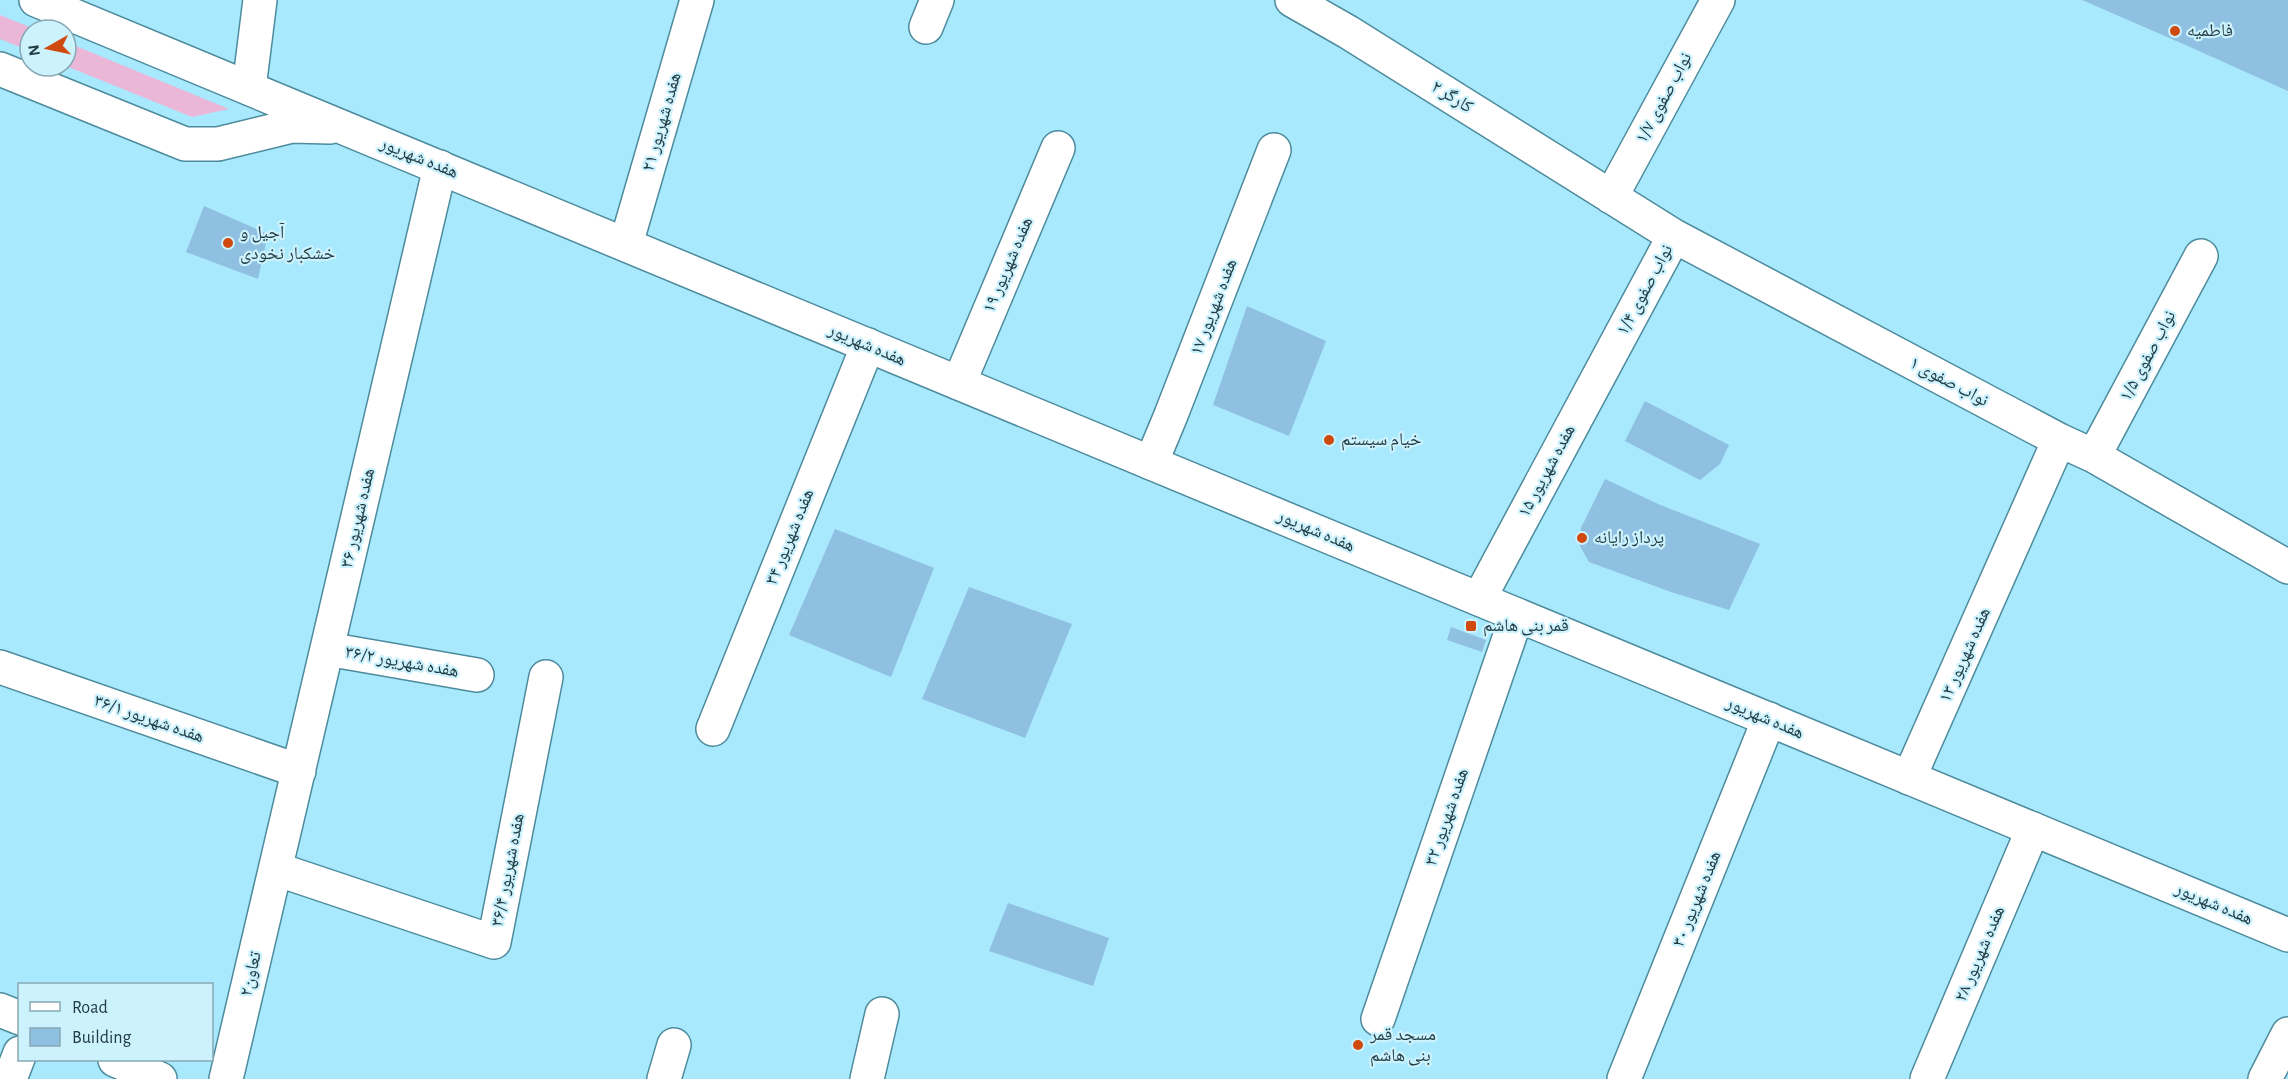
<svg xmlns="http://www.w3.org/2000/svg" width="2288" height="1079" font-family="'Alegreya Sans','Noto Naskh Arabic',sans-serif">
  <rect width="100%" height="100%" fill="#a9e9fd"/>
  <!-- green -->
  <path fill="#eab7d8" d="M0 15 37 30H30V51L0 39Z
    M66 42 229 109 192 117 66 66Z"/>
  <!-- building -->
  <path fill="#8fbfe1" d="M2082 0H2288V91L2190 47Z
    M204 206 268 234 258 279 186 252Z
    M1247 306 1326 341 1289 436 1213 405Z
    M1645 401 1729 445 1720 464 1700 480 1625 441Z
    M1605 479 1658 504 1760 544 1729 610 1671 592 1589 562 1580 546 1581 528Z
    M835 529 934 568 891 677 789 635Z
    M969 587 1072 624 1025 738 922 699Z
    M1451 627 1486 640 1482 652 1447 640Z
    M1008 903 1109 938 1093 986 989 951Z"/>
  <g fill="none" stroke-linecap="round" stroke-linejoin="round">
    <!-- minor casing -->
    <g stroke="#4d8b9d" stroke-width="36">
      <path id="minor" d="M1292 0 1348 32 1674 236 2059 440 2094 456 2288 567
        M926 27 937 0
        M249 88 260 0
        M1611 197 1718 0
        M626 244 697 0
        M959 383 1058 148
        M2094 456 2201 256
        M1151 463 1171 415 1274 150
        M1479 599 1674 236
        M327 649 477 675
        M0 667 299 771
        M713 729 868 345
        M1909 778 2059 440
        M276 869 494 942 546 677
        M0 1010 20 1018
        M1378 1019 1517 615
        M115 1060 160 1079
        M10 1079 20 1053
        M226 1079 440 167
        M664 1079 674 1045
        M867 1079 882 1014
        M1624 1079 1769 719
        M1927 1079 2033 829
        M2265 1079 2288 1034"/>
    </g>
    <!-- major casing -->
    <g stroke="#4d8b9d" stroke-width="36">
      <path id="major" d="M36 0 2288 935
        M0 69 185 144H218L292 126 330 127"/>
    </g>
    <!-- minor -->
    <use href="#minor" stroke="#fff" stroke-width="33"/>
    <!-- major -->
    <use href="#major" stroke="#fff" stroke-width="33"/>
  </g>
  <!-- markers -->
  <g fill="#d04a0f" stroke="#ccf2fe" stroke-width="2">
    <circle cx="2175" cy="31" r="6"/>
    <circle cx="228" cy="243" r="6"/>
    <circle cx="1329" cy="440" r="6"/>
    <circle cx="1582" cy="538" r="6"/>
    <rect x="1465" y="620" width="12" height="12" rx="3"/>
    <circle cx="1358" cy="1045" r="6"/>
  </g>
  <g text-anchor="middle" dominant-baseline="central" stroke-width="4.5" stroke-linejoin="round" paint-order="stroke">
    <!-- poi labels -->
    <g font-size="18" fill="#223c44" stroke="#ccf2fe" text-anchor="start">
      <text x="2187" y="31">فاطمیه</text>
      <text x="240" y="233">آجیل و<tspan x="240" dy="21">خشکبار نخودی</tspan></text>
      <text x="1341" y="440">خیام سیستم</text>
      <text x="1594" y="538">پرداز رایانه</text>
      <text x="1483" y="626">قمر بنی هاشم</text>
      <text x="1370" y="1035">مسجد قمر<tspan x="1370" dy="21">بنی هاشم</tspan></text>
    </g>
    <!-- street labels -->
    <g font-size="18" fill="#223c44" stroke="#ccf2fe">
      <text transform="translate(1452 97) rotate(32)">کارگر ۲</text>
      <text transform="translate(1664 98) rotate(-62)">نواب صفوی ۱/۷</text>
      <text transform="translate(662 122) rotate(-74)">هفده شهریور ۲۱</text>
      <text transform="translate(419 158) rotate(22)">هفده شهریور</text>
      <text transform="translate(1008 265) rotate(-67)">هفده شهریور ۱۹</text>
      <text transform="translate(1645 290) rotate(-62)">نواب صفوی ۱/۴</text>
      <text transform="translate(1214 307) rotate(-69)">هفده شهریور ۱۷</text>
      <text transform="translate(867 345) rotate(23)">هفده شهریور</text>
      <text transform="translate(2148 356) rotate(-62)">نواب صفوی ۱/۵</text>
      <text transform="translate(1949 382) rotate(28)">نواب صفوی ۱</text>
      <text transform="translate(1547 471) rotate(-62)">هفده شهریور ۱۵</text>
      <text transform="translate(358 518) rotate(-77)">هفده شهریور ۳۶</text>
      <text transform="translate(1316 531) rotate(23)">هفده شهریور</text>
      <text transform="translate(790 537) rotate(-68)">هفده شهریور ۳۴</text>
      <text transform="translate(1965 655) rotate(-66)">هفده شهریور ۱۳</text>
      <text transform="translate(402 662) rotate(10)">هفده شهریور ۳۶/۲</text>
      <text transform="translate(1765 718) rotate(23)">هفده شهریور</text>
      <text transform="translate(149 719) rotate(19)">هفده شهریور ۳۶/۱</text>
      <text transform="translate(1447 817) rotate(-71)">هفده شهریور ۳۲</text>
      <text transform="translate(508 870) rotate(-79)">هفده شهریور ۳۶/۴</text>
      <text transform="translate(1697 899) rotate(-68)">هفده شهریور ۳۰</text>
      <text transform="translate(2214 904) rotate(23)">هفده شهریور</text>
      <text transform="translate(1980 954) rotate(-67)">هفده شهریور ۲۸</text>
      <text transform="translate(251 974) rotate(-77)">تعاون۲</text>
    </g>
  </g>
  <!-- legend -->
  <rect x="18" y="983" width="195" height="78" fill="#ccf2fe" stroke="#88a9b4" stroke-width="1.5"/>
  <rect x="30" y="1002" width="30" height="9" fill="#ffffff" stroke="#88a9b4" stroke-width="1.5"/>
  <text x="72" y="1013" font-size="18" fill="#223c44">Road</text>
  <rect x="30" y="1028" width="30" height="18" fill="#8fbfe1" stroke="#88a9b4" stroke-width="1.5"/>
  <text x="72" y="1043" font-size="18" fill="#223c44">Building</text>
  <!-- north arrow -->
  <g transform="translate(48 48) rotate(261)"><circle r="28" fill="#ccf2fe" stroke="#88a9b4" stroke-width="1.5"/>
  <path d="M0-4.5L10 22L0 15L-10 22Z" fill="#d04a0f"/>
  <text y="-9" font-size="16" font-weight="bold" text-anchor="middle" fill="#223c44">N</text>
  </g>
</svg>
